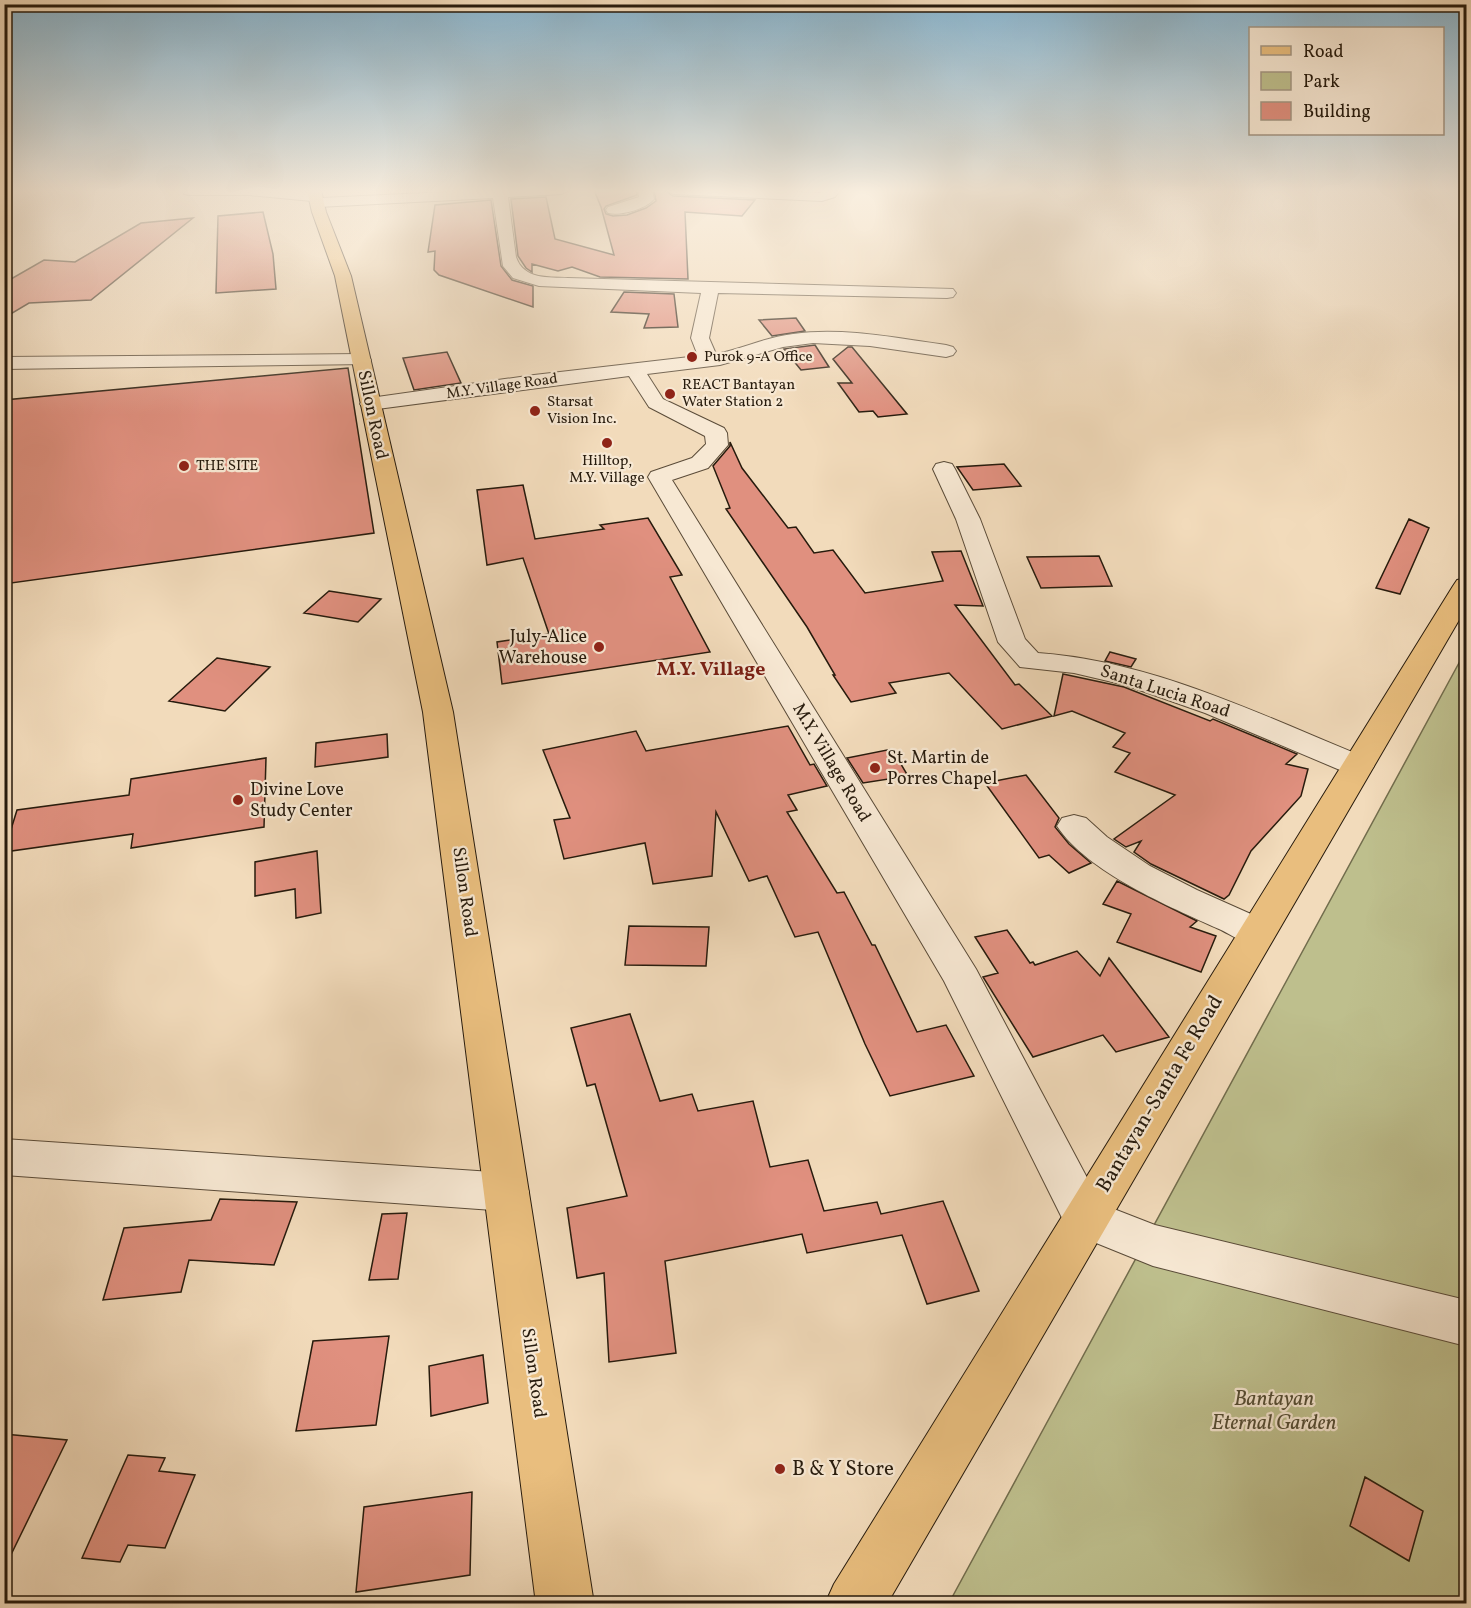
<svg xmlns="http://www.w3.org/2000/svg" width="1471" height="1608" font-family="Vollkorn,serif">
  <rect width="100%" height="100%" fill="#f2dbbb"/>
  <filter id="stains"><feTurbulence type="fractalNoise" baseFrequency=".00333" numOctaves="4"/><feColorMatrix values="0 0 0 0 .2 0 0 0 0 .09 0 0 0 0 .02 0 0 0 .5 -.17"/></filter>
  <radialGradient id="worn" r=".72"><stop offset=".6" stop-color="#630" stop-opacity="0"/><stop offset="1" stop-color="#630" stop-opacity=".3"/></radialGradient>
  <!-- green -->
  <path fill="#bebf8d" stroke="#726d4d" stroke-width="1.5" d="M1466 650V1603H949Z"/>
  <!-- building -->
  <path fill="#e0907f" stroke="#271b0d" stroke-width="1.5" d="M594 190H636L637 195 606 206 604 209 606 214 613 216 627 215 646 208 656 201 654 190H664L673 196 755 200 742 216 685 212 688 279 600 277 572 267 558 271 532 264V272L526 268 518 256 511 199 546 197 555 239 614 255 601 207Z
    M491 200 501 266 512 280 533 286V307L439 275 434 270 435 251 428 252 435 205Z
    M263 212 273 254 276 289 216 293 218 216Z
    M193 218 91 300 29 303 4 318V283L44 260 75 262 141 223Z
    M624 292 674 294 678 327 644 328 649 314 611 312Z
    M796 318 805 331 772 336 759 320Z
    M815 345 829 367 801 370 784 349Z
    M848 347H852L907 414 878 417 873 411 859 412 838 383H852L833 359Z
    M447 352 461 383 414 390 403 358Z
    M348 368 374 533 4 584V400Z
    M730 442 742 468 788 528 796 527 814 553 833 550 865 593 943 581 932 552 961 551 983 606 955 605 1015 685 1019 684 1052 716 1002 729 949 673 889 683 896 693 851 702 833 675H835L807 627 726 509 730 508 713 466 730 446Z
    M1004 464 1021 486 973 490 957 467Z
    M523 485 535 539 604 529 600 525 648 518 682 575 670 577 710 652 502 684 497 642 549 634 523 558 487 565 477 490Z
    M1409 519 1429 528 1400 594 1376 588Z
    M1099 556 1112 586 1041 588 1027 557Z
    M329 591 381 599 358 622 304 613Z
    M1110 652 1136 659 1131 667 1105 661Z
    M217 658 270 667 225 711 169 701Z
    M1063 674 1124 687 1210 721 1213 719 1297 754 1286 764 1308 769 1301 796 1251 851 1229 895 1224 899 1151 864 1134 852 1141 841 1126 847 1114 839 1175 795 1115 772 1130 753 1113 747 1125 733 1072 711 1054 716Z
    M788 726 810 765 814 764 827 786 788 795 797 810 787 812 837 893 844 892 872 945H875L917 1032 946 1025 974 1076 890 1096 865 1044 818 932 795 937 767 876 749 881 716 812 712 876 653 884 645 843 564 859 554 820 570 818 543 750 636 731 646 751Z
    M387 734 388 757 315 767 316 743Z
    M892 749 908 776 863 783 847 758Z
    M266 758 264 827 131 848 133 834 4 852 17 810 129 795 131 779Z
    M1026 775 1059 818 1055 827 1069 844 1091 863 1069 873 1049 855 1039 858 985 783Z
    M317 851 321 913 296 918 295 889 255 896V862Z
    M1117 881 1197 921 1190 927 1216 936 1201 972 1117 942 1131 914 1103 904Z
    M629 926 709 927 706 966 625 965Z
    M1007 930 1030 963 1033 962 1035 965 1077 951 1100 976 1109 958 1169 1037 1116 1052 1103 1035 1033 1057 983 977 998 973 975 937Z
    M630 1014 660 1101 692 1094 698 1111 753 1101 770 1167 808 1160 824 1211 877 1202 881 1214 943 1201 979 1291 927 1304 902 1235 807 1253 802 1234 665 1261 676 1353 609 1362 604 1273 577 1278 567 1208 627 1196 595 1084 587 1086 571 1028Z
    M220 1199 297 1202 274 1265 189 1260 181 1292 103 1300 124 1228 211 1220Z
    M407 1213 398 1279 369 1280 382 1214Z
    M389 1336 376 1425 296 1431 313 1341Z
    M483 1355 488 1403 431 1416 429 1366Z
    M4 1434 67 1440 4 1569Z
    M128 1455 165 1458 159 1471 195 1475 165 1548 128 1545 120 1562 82 1558Z
    M1365 1477 1423 1511 1409 1561 1350 1526Z
    M472 1492 470 1575 356 1592 364 1507Z"/>
  <g fill="none" stroke-linecap="round" stroke-linejoin="round">
    <!-- minor casing -->
    <g stroke="#5a4b38" stroke-width="2">
      <path id="minor" d="M183 190H283L316 193 321 194 322 198 487 190H569L562 194 508 197 516 257C524 280 548 277 568 278L953 289 956 293 953 297 947 298 718 293 709 338 716 354C742 349 766 337 793 334 843 327 896 338 946 345L953 347 956 351 953 355 946 357 870 346 813 343 783 347 720 365 647 374 663 399 724 428 727 433 728 445 708 468 672 480 976 969 1101 1204 1155 1225 1466 1300V1346L1153 1266 1069 1232 944 981 648 477 651 472 692 458 706 444 705 436 649 407 629 376 370 410 363 408 360 404 363 400 370 398 534 375 698 356 691 338 701 293 539 286 513 278 503 266 493 198 318 207 313 206 312 201 249 195H189L184 194Z
        M638 190H652L654 199C646 209 621 216 608 213L606 210 608 207 639 197Z
        M666 190H759L821 193 826 190H840L835 197 822 201 673 194Z
        M361 354 368 356 371 360 368 364 4 369V357Z
        M944 462 952 464 955 469 980 519 1025 639 1038 653C1154 661 1263 716 1369 759L1374 766 1369 773 1358 776 1347 773 1205 713 1125 685 1074 673 1020 667 998 642 956 519 933 469 936 464Z
        M1074 815 1086 818 1107 837 1150 866 1197 890 1271 923 1276 932 1271 941C1267 942 1262 945 1258 945 1245 945 1230 934 1219 929 1170 907 1087 872 1057 826L1062 818Z
        M4 1139 507 1173 523 1178 529 1192 523 1206 507 1211 4 1175Z"/>
    </g>
    <!-- major casing -->
    <g stroke="#271b0d" stroke-width="2">
      <path id="major" d="M307 190H321L326 212 351 276 453 712 594 1604H536L423 712 335 276 312 212Z
        M1466 578V608L887 1604H825L834 1584 1453 586 1457 580Z"/>
    </g>
    <!-- minor -->
    <use href="#minor" fill="#f7e8d3" fill-rule="evenodd"/>
    <!-- major -->
    <use href="#major" fill="#e9be7e" fill-rule="evenodd"/>
  </g>
  <!-- sky -->
  <linearGradient id="sky" x2="0" y2="1"><stop stop-color="#89b7d2"/><stop offset="0.46" stop-color="#f9efe0"/><stop offset="1" stop-color="#f9efe0" stop-opacity="0"/></linearGradient>
  <rect width="1471" height="415" fill="url(#sky)"/>
  <!-- markers -->
  <g fill="#8f2418" stroke="#f7e8d3" stroke-width="2">
    <circle cx="692" cy="357" r="6"/>
    <circle cx="670" cy="394" r="6"/>
    <circle cx="535" cy="411" r="6"/>
    <circle cx="607" cy="443" r="6"/>
    <circle cx="184" cy="466" r="6"/>
    <circle cx="599" cy="647" r="6"/>
    <circle cx="875" cy="768" r="6"/>
    <circle cx="238" cy="800" r="6"/>
    <circle cx="780" cy="1469" r="6"/>
  </g>
  <g text-anchor="middle" dominant-baseline="central" stroke-width="4.5" stroke-linejoin="round" paint-order="stroke">
    <!-- far-poi labels -->
    <g font-size="15" fill="#271b0d" stroke="#f7e8d3" text-anchor="start">
      <text x="704" y="357">Purok 9-A Office</text>
      <text x="682" y="385">REACT Bantayan<tspan x="682" dy="17">Water Station 2</tspan></text>
      <text x="547" y="402">Starsat<tspan x="547" dy="17">Vision Inc.</tspan></text>
      <text x="607" y="461" text-anchor="middle">Hilltop,<tspan x="607" dy="17">M.Y. Village</tspan></text>
      <text x="196" y="466">THE SITE</text>
    </g>
    <!-- far-street labels -->
    <g font-size="15" fill="#271b0d" stroke="#f7e8d3">
      <text transform="translate(502 387) rotate(-8)">M.Y. Village Road</text>
    </g>
    <!-- street labels -->
    <g font-size="18" fill="#271b0d" stroke="#f7e8d3">
      <text transform="translate(372 415) rotate(78)">Sillon Road</text>
      <text transform="translate(1165 692) rotate(18)">Santa Lucia Road</text>
      <text transform="translate(831 763) rotate(59)">M.Y. Village Road</text>
      <text transform="translate(464 892) rotate(82)">Sillon Road</text>
      <text transform="translate(533 1373) rotate(82)">Sillon Road</text>
    </g>
    <!-- poi labels -->
    <g font-size="18" fill="#271b0d" stroke="#f7e8d3" text-anchor="start">
      <text x="587" y="637" text-anchor="end">July-Alice<tspan x="587" dy="21">Warehouse</tspan></text>
      <text x="887" y="758">St. Martin de<tspan x="887" dy="21">Porres Chapel</tspan></text>
      <text x="250" y="790">Divine Love<tspan x="250" dy="21">Study Center</tspan></text>
    </g>
    <!-- neighbourhood labels -->
    <g font-size="20" font-weight="bold" fill="#7a1f14" stroke="#f7e8d3">
      <text x="711" y="670">M.Y. Village</text>
    </g>
    <!-- near-street labels -->
    <g font-size="21" fill="#271b0d" stroke="#f7e8d3">
      <text transform="translate(1160 1094) rotate(-59)">Bantayan-Santa Fe Road</text>
    </g>
    <!-- near-park labels -->
    <g font-size="21" font-style="italic" fill="#544c33" stroke="#f7e8d3">
      <text x="1274" y="1399">Bantayan<tspan x="1274" dy="24">Eternal Garden</tspan></text>
    </g>
    <!-- near-poi labels -->
    <g font-size="21" fill="#271b0d" stroke="#f7e8d3" text-anchor="start">
      <text x="792" y="1469">B &amp; Y Store</text>
    </g>
  </g>
  <!-- margin -->
  <rect width="1471" height="1608" fill="none" stroke="#f2dbbb" stroke-width="24"/>
  <rect x="6" y="6" width="1459" height="1596" fill="none" stroke="#271b0d" stroke-width="3"/>
  <rect x="12" y="12" width="1447" height="1584" fill="none" stroke="#271b0d" stroke-width="1.5"/>
  <!-- legend -->
  <rect x="1249" y="27" width="195" height="108" fill="#f7e8d3" stroke="#a49684" stroke-width="1.5"/>
  <rect x="1261" y="46" width="30" height="9" fill="#e9be7e" stroke="#a49684" stroke-width="1.5"/>
  <text x="1303" y="57" font-size="18" fill="#271b0d">Road</text>
  <rect x="1261" y="72" width="30" height="18" fill="#bebf8d" stroke="#a49684" stroke-width="1.5"/>
  <text x="1303" y="87" font-size="18" fill="#271b0d">Park</text>
  <rect x="1261" y="102" width="30" height="18" fill="#e0907f" stroke="#a49684" stroke-width="1.5"/>
  <text x="1303" y="117" font-size="18" fill="#271b0d">Building</text>
  <rect width="100%" height="100%" filter="url(#stains)"/>
  <rect width="100%" height="100%" fill="url(#worn)"/>
</svg>
